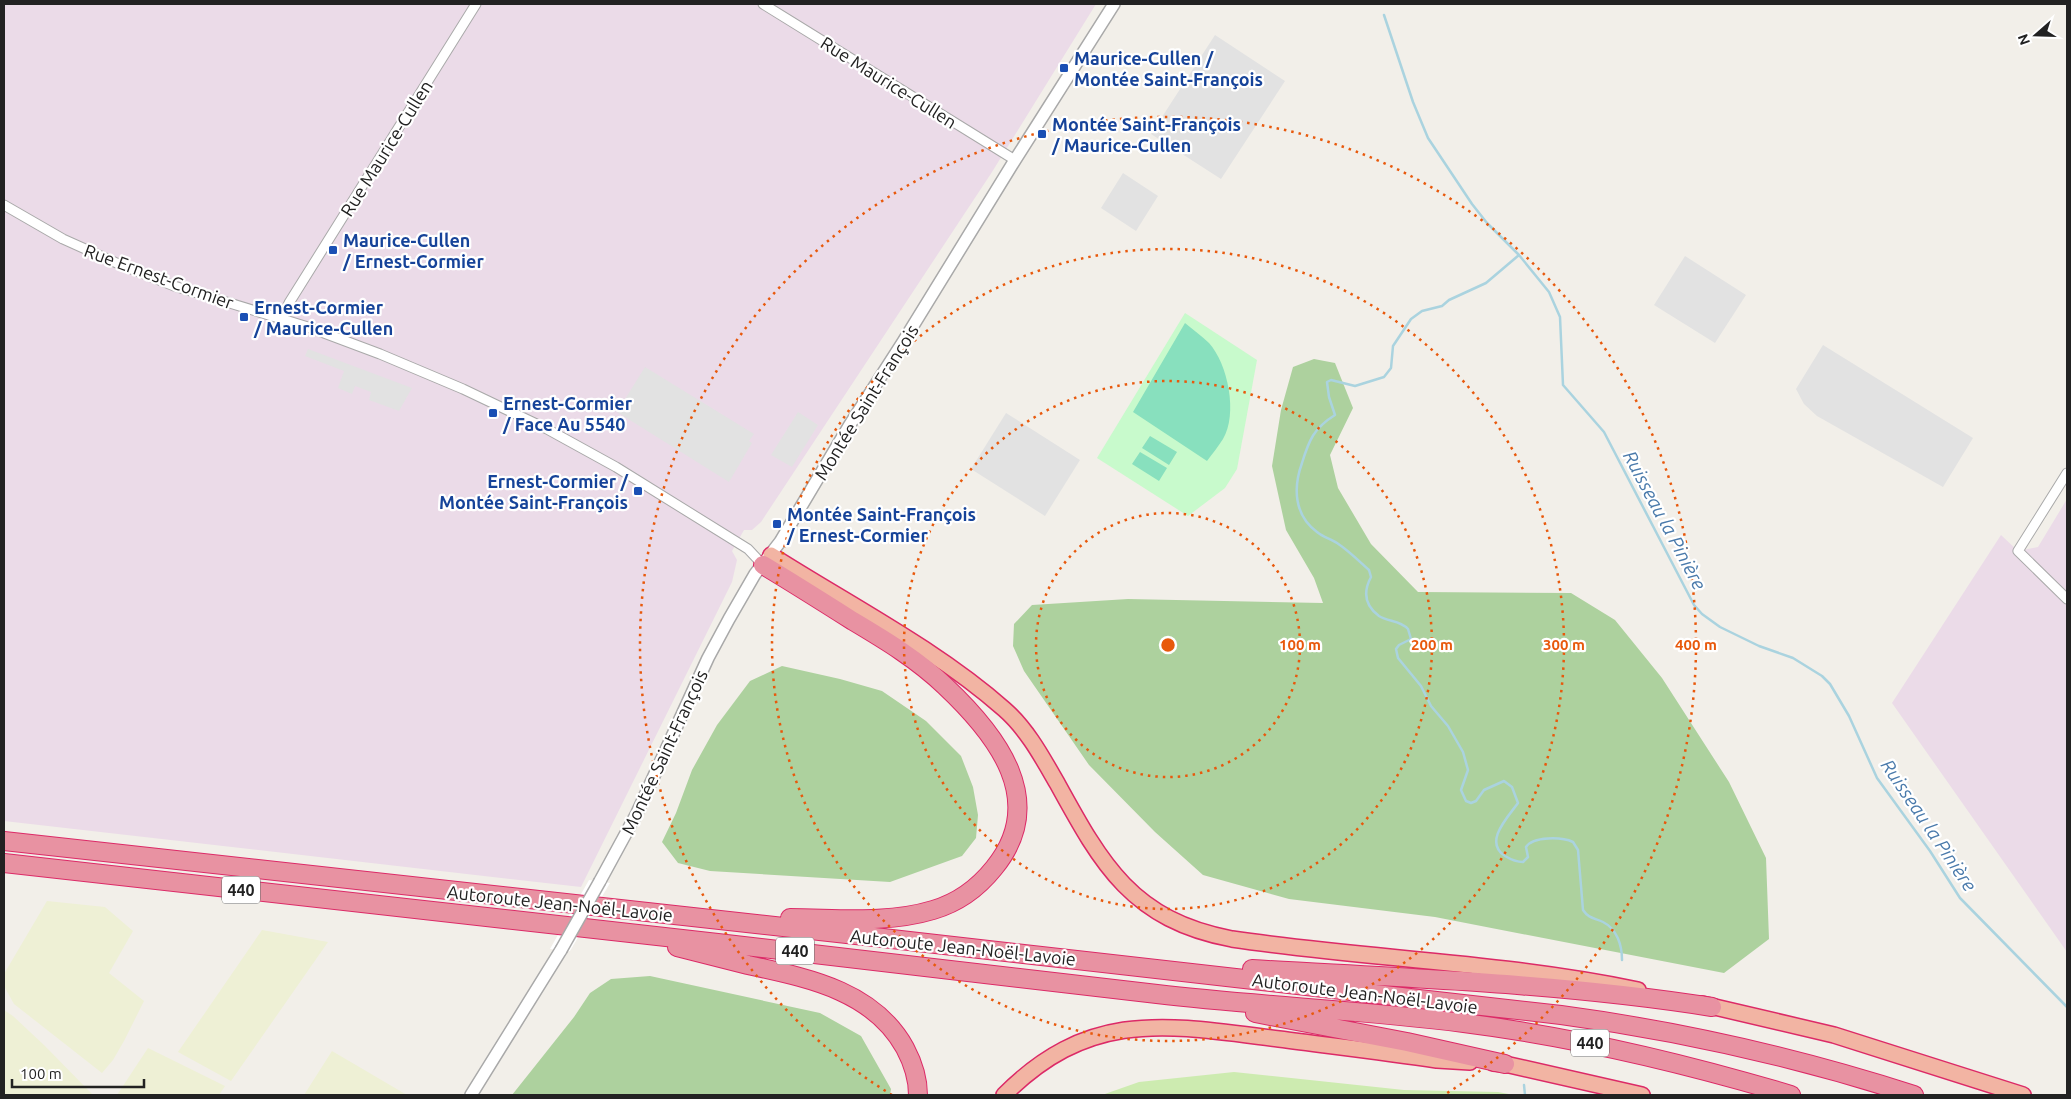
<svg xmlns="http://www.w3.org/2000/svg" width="2071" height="1099" font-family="Ubuntu,sans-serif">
  <rect width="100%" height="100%" fill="#f2efe9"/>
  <!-- industrial -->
  <path fill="#ebdbe8" d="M4 4H1096L992 172 761 522 752 530H744L732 551 737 560 732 582 581 887 4 821Z
    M2067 499V952L1892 703 2001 535 2018 551 2038 547Z"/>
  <!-- farmland -->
  <path fill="#eef0d5" d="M47 901 105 907 133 931 109 973 144 1001 124 1041 113 1060 102 1073 14 1004 4 986V974Z
    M262 930 328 942 231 1081 178 1052Z
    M4 1010 13 1016 45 1046 93 1095H4Z
    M148 1048 225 1086 219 1095H117Z
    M332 1051 407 1095H304Z"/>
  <!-- grass -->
  <path fill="#cdebb0" d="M1234 1072 1404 1090 1498 1092 1514 1095H1102L1139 1082Z"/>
  <!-- forest -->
  <path fill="#add19e" d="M1314 359 1335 363 1353 408 1330 455 1338 488 1371 544 1418 592 1571 593 1615 620 1662 678 1729 782 1766 858 1769 939 1724 973 1435 917 1289 899 1203 875 1155 832 1089 765 1024 671 1013 646 1014 624 1032 605 1128 599 1323 603 1314 578 1286 530 1272 466 1281 410 1293 367Z
    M782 666 840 679 882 691 926 721 961 756 973 787 978 815 976 838 962 856 890 882 710 871 678 863 662 842 676 813 692 770 717 725 750 681Z
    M650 976 820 1013 861 1036 891 1089 890 1095H512L574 1017 590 993 611 979Z"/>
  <!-- park -->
  <path fill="#c8facc" d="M1185 313 1257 360 1237 469 1225 488 1188 516 1097 458Z"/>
  <!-- pitch -->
  <path fill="#88e0be" d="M1185 323C1193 330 1202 336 1209 343 1228 364 1238 414 1223 439 1218 447 1212 454 1207 461L1133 412Z
    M1150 436 1177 452 1169 465 1142 448Z
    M1140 452 1167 468 1159 481 1132 464Z"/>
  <!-- parking -->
  <path fill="#e2e2e2" d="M1215 35 1285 81 1221 179 1151 134Z
    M1123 173 1158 196 1136 231 1101 208Z
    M1685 256 1746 295 1715 343 1654 305Z
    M1823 345 1973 438 1943 487 1817 416 1804 404 1796 389Z
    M308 349 412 388 399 411 369 400 371 392 355 386 352 394 338 388 344 371 305 356Z
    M645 367 754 434 749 441 752 443 729 482 617 412Z
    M798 412 818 425 792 467 771 455Z
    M1006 413 1080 460 1045 516 971 469Z"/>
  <!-- pier -->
  <path fill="#fff" d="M589 880 610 883 570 951 550 949Z"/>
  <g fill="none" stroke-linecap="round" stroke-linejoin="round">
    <!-- stream -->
    <path stroke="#aad3df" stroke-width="2.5" d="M1384 15 1413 102 1428 138 1472 204 1487 223 1519 255 1549 292 1560 317 1563 385 1604 432 1694 605 1702 614 1720 627 1759 646 1793 658 1822 676 1830 684 1849 716 1877 778 1930 851 1960 898 2067 1007
      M1519 255 1486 283 1449 300 1442 306 1422 311 1411 319 1393 346 1391 368 1384 377 1355 386 1331 380 1327 382 1329 397 1335 415C1314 428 1309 440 1302 463 1293 488 1294 515 1317 532 1323 537 1331 539 1337 543 1349 551 1359 561 1369 570L1371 577C1363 592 1364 605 1379 616 1388 622 1400 620 1408 629L1411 639 1399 645 1396 649 1398 658 1421 686 1431 706 1448 726 1463 752 1468 770 1461 790 1466 801 1471 803 1476 801 1484 790 1504 781 1512 787 1518 803C1508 817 1483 842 1505 856 1510 859 1518 862 1523 862L1528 857 1526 847C1533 836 1562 837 1573 842L1578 850 1583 910C1589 919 1595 918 1603 922 1617 929 1622 945 1622 960
      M1524 1085 1525 1095"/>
    <!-- minor casing -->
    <g stroke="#a9a9a9" stroke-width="11">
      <path id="minor" d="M763 4 1015 160
        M4 205 63 239 121 265 174 286 308 327 380 354 463 389 547 429 616 467 748 549 763 565
        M282 319 289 303 476 4
        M2067 473 2018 551 2067 599"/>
    </g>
    <!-- tertiary casing -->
    <g stroke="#a9a9a9" stroke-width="14">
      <path id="tertiary" d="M600 881 637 813 708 658 729 619 755 574 780 542 849 426 903 342 1015 160 1114 4
        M471 1095 561 950"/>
    </g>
    <!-- trunk casing -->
    <g stroke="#dc2a67" stroke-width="18">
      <path id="trunk" d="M771 555C848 604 936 649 1004 709 1027 729 1042 757 1057 783 1102 865 1132 920 1232 939 1367 959 1504 962 1638 990
        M1702 1004 1834 1035 2023 1095
        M1493 1063 1505 1064 1642 1095
        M1004 1095C1091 1008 1168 1025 1279 1039 1332 1046 1384 1052 1437 1060L1470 1062"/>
    </g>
    <!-- motorway casing -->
    <g stroke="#dc2a67" stroke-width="20">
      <path id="motorway" d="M763 565C793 583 823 602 853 621 885 640 918 660 945 686 997 735 1049 801 994 868 978 888 957 903 933 910 887 924 836 918 790 918
        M4 841 883 938 1561 1015C1681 1031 1799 1058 1914 1095
        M4 863C388 906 773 948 1157 994 1259 1006 1362 1010 1464 1023 1575 1037 1684 1063 1791 1095
        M677 947C701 953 724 959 748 965 807 978 873 990 905 1048 913 1063 918 1078 918 1095
        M1252 969C1405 978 1560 983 1712 1007
        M1255 1013 1407 1042 1505 1064"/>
    </g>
    <!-- minor -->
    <use href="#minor" stroke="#fff" stroke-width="9"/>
    <!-- tertiary -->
    <use href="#tertiary" stroke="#fff" stroke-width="11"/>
    <!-- trunk -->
    <use href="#trunk" stroke="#f2b4a3" stroke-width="15"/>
    <!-- motorway -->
    <use href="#motorway" stroke="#e892a2" stroke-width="18"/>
    <!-- tertiary-bridge casing -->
    <g stroke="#a9a9a9" stroke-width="14" stroke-linecap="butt">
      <path id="tertiary-bridge" d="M561 950 600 881"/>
    </g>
    <!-- tertiary-bridge -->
    <use href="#tertiary-bridge" stroke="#fff" stroke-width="11"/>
  </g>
  <!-- distance rings -->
  <g fill="none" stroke="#e8590c" stroke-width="2.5" stroke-dasharray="2.5 5">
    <circle cx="1168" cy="645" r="132"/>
    <circle cx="1168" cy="645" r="264"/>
    <circle cx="1168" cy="645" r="396"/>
    <path d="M892 1095A528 528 0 1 1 1444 1095"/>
  </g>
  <!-- markers -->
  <g fill="#1a4fb4" stroke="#fff" stroke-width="2">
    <rect x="1059" y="63" width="10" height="10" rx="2.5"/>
    <rect x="1037" y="129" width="10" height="10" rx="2.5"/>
    <rect x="328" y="245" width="10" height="10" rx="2.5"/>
    <rect x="239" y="312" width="10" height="10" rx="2.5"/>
    <rect x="488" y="408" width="10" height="10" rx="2.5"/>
    <rect x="633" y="486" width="10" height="10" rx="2.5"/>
    <rect x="772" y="519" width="10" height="10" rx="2.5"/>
  </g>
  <g text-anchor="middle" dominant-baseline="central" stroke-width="4.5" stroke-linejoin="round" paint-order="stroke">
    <!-- shield labels -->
    <g fill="#fff" stroke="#646464" stroke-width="1">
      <rect x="222" y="876.5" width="38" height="27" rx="4"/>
      <rect x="776" y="937.5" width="38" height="27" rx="4"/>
      <rect x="1571" y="1029.5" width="38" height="27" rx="4"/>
    </g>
    <g font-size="16" font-weight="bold" fill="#222">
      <text x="241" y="890">440</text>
      <text x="795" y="951">440</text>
      <text x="1590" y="1043">440</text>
    </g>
    <!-- transit labels -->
    <g font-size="18" font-weight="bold" fill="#164399" stroke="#fff" text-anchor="start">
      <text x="1074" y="58">Maurice-Cullen /<tspan x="1074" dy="21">Montée Saint-François</tspan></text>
      <text x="1052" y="124">Montée Saint-François<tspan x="1052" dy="21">/ Maurice-Cullen</tspan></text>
      <text x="343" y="240">Maurice-Cullen<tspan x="343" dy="21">/ Ernest-Cormier</tspan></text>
      <text x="254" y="307">Ernest-Cormier<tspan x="254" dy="21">/ Maurice-Cullen</tspan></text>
      <text x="503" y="403">Ernest-Cormier<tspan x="503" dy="21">/ Face Au 5540</tspan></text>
      <text x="628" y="481" text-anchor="end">Ernest-Cormier /<tspan x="628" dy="21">Montée Saint-François</tspan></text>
      <text x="787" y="514">Montée Saint-François<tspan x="787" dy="21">/ Ernest-Cormier</tspan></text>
    </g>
    <!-- street labels -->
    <g font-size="18" fill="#222" stroke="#fff">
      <text transform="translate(889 82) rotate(32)">Rue Maurice-Cullen</text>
      <text transform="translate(386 148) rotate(-58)">Rue Maurice-Cullen</text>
      <text transform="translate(159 276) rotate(20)">Rue Ernest-Cormier</text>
      <text transform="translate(866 402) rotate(-58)">Montée Saint-François</text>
      <text transform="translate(664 752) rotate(-65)">Montée Saint-François</text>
      <text transform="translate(560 903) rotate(6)">Autoroute Jean-Noël-Lavoie</text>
      <text transform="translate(963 947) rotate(6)">Autoroute Jean-Noël-Lavoie</text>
      <text transform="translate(1365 993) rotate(7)">Autoroute Jean-Noël-Lavoie</text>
    </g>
    <!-- water labels -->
    <g font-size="19" font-style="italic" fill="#4a7aab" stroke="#fff">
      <text transform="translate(1665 520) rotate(62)">Ruisseau la Pinière</text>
      <text transform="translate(1929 825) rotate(56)">Ruisseau la Pinière</text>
    </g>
  </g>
  <circle cx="1168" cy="645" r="8" fill="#e8590c" stroke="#fff" stroke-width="2.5"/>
  <g font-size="15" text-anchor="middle" font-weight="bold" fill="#e8590c" stroke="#fff" stroke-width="4.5" stroke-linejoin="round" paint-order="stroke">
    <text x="1300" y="650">100 m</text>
    <text x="1432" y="650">200 m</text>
    <text x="1564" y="650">300 m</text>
    <text x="1696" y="650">400 m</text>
  </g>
  <!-- border -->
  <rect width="2071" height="1099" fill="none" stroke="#222222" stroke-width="10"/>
  <!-- north arrow -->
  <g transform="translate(2036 35) rotate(250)" stroke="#ffffff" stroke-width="4" paint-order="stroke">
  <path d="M0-4L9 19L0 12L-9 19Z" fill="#222222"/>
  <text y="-8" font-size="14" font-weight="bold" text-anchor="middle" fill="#222222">N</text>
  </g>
  <!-- scale -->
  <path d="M12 1079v8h132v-8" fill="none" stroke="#222222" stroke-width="2.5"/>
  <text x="20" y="1079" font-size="15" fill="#222222" stroke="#ffffff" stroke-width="4" paint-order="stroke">100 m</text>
</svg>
